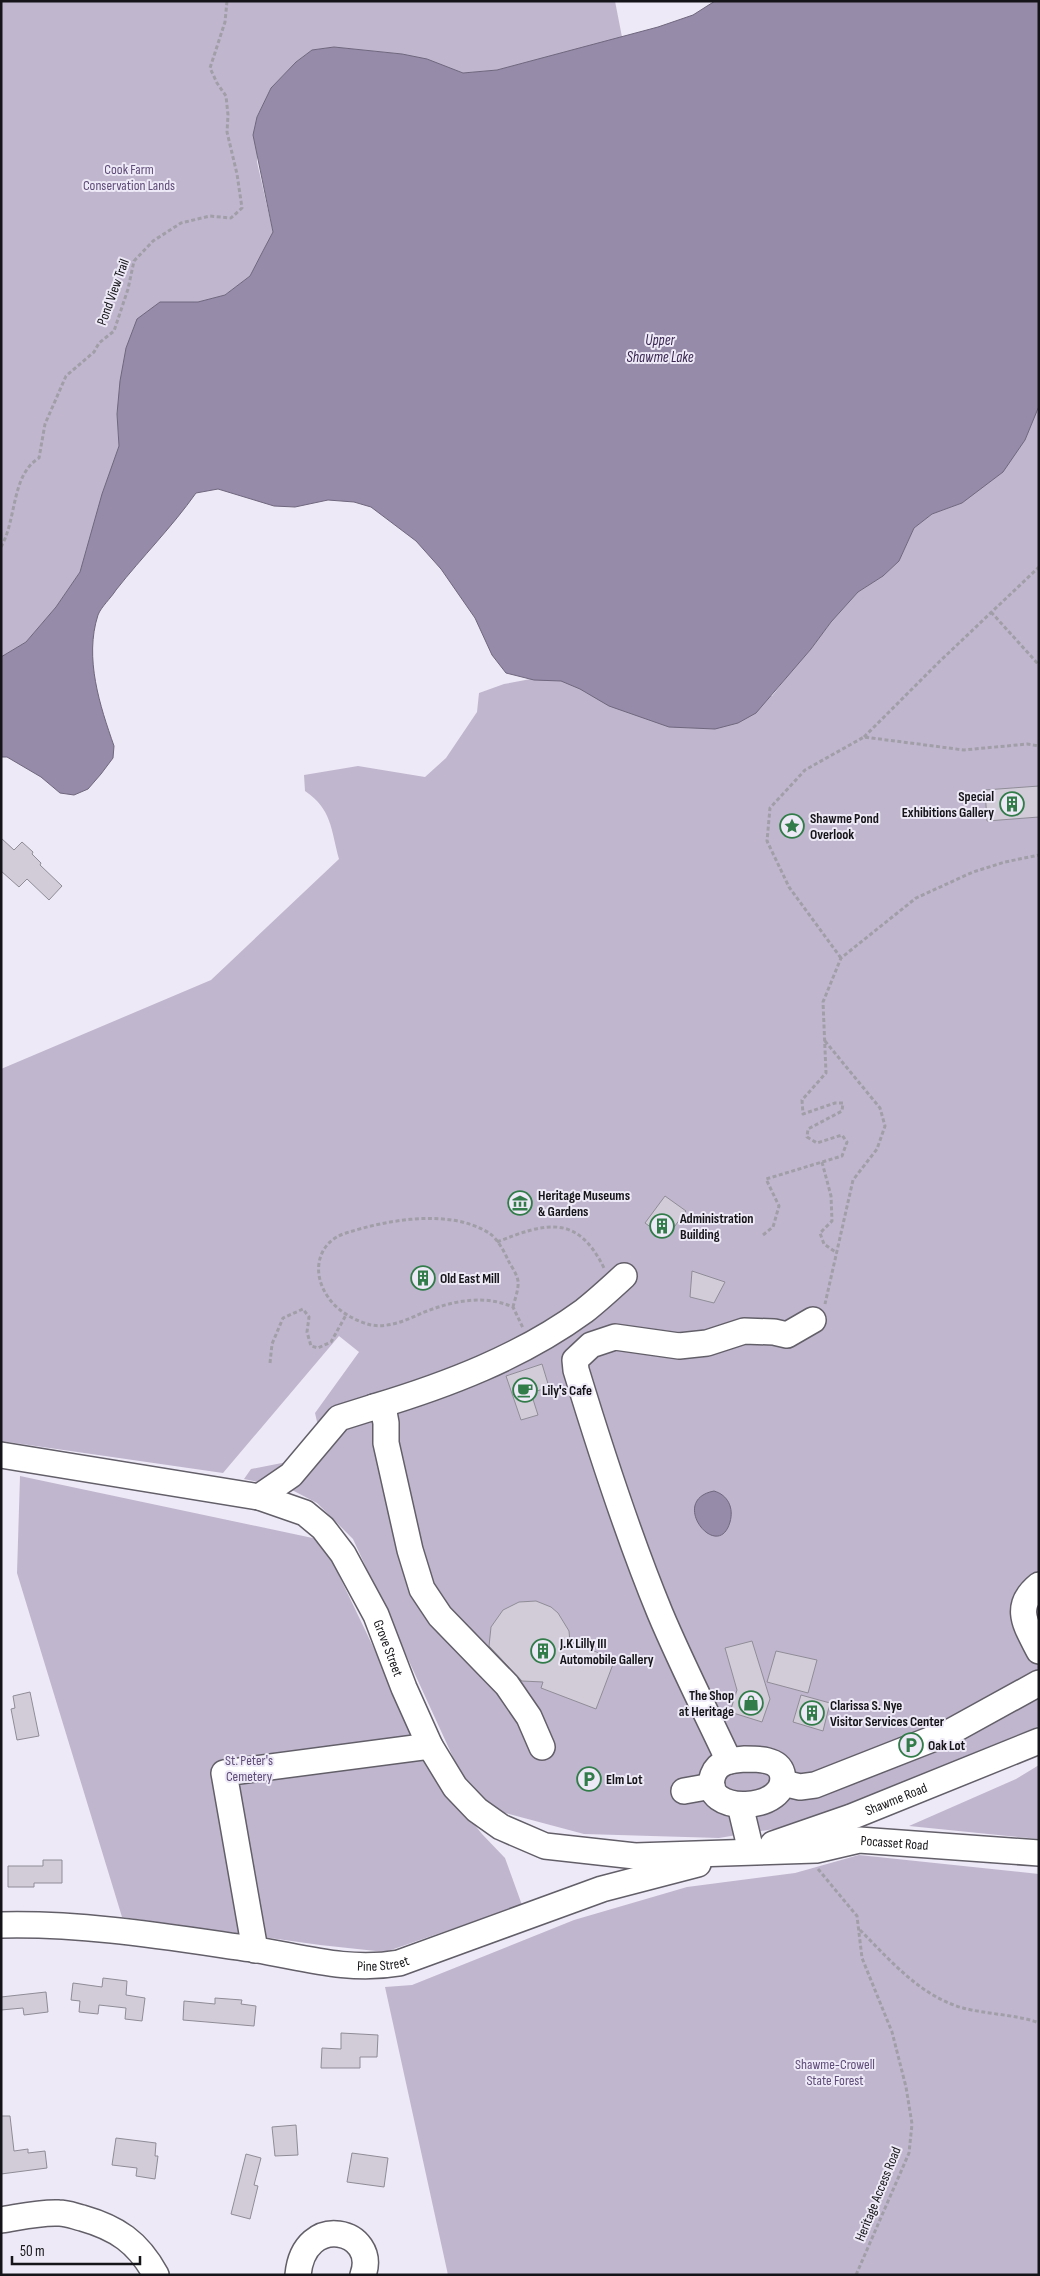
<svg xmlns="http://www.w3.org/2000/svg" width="1040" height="2276" font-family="'Sofia Sans Condensed',sans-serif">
  <rect width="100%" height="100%" fill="#eee9f6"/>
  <!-- green -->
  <path fill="#c0b7cf" d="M1 1H615L622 37 497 70 463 73 402 54 334 47 312 50 296 62 271 88 257 117V162L273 232 250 276 225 295 198 302H160L137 320 117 414 119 446 80 572 56 607 26 642 1 657Z
    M1039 406V1726L798 1825 719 1838 584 1834 498 1811 463 1779 353 1539 317 1503 290 1489 244 1479 251 1469 292 1461 318 1426 315 1413 359 1352 339 1336 223 1473 1 1441V1069L211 980 339 859C331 830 332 809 305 791L304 775 358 766 425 777 446 758 477 712 479 693 504 684 552 675 772 696 789 674 811 649 831 622 858 592 883 576 899 561 914 528 932 514 962 503Z
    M20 1476 322 1540 435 1776 482 1834 505 1858 522 1905 385 1952 320 1945 122 1917 17 1573Z
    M1039 1765V1839L909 1826 1016 1779Z
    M859 1855 1039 1874V2275H448L385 1987 412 1985 574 1920 687 1887 795 1873Z"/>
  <!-- water -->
  <path fill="#968ba9" stroke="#6f677e" d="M715 1H1039V406L1025 440 1003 472 962 503 932 514 914 528 899 561 883 576 858 592 831 622 811 649 756 713 738 723 715 729 669 727 609 706 580 689 561 681 534 680 506 673 492 655 475 618 441 569 416 541 371 507 354 502 328 500 295 507 274 506 218 489 196 493C172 527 142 557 116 590 111 598 101 607 98 615 84 658 100 706 114 746L113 758 101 774 88 789 74 795 60 793 41 777 7 757H1V657L26 642 56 607 80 572 102 494 119 446 117 414 120 381 126 348 137 319 160 302H198L225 295 250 276 264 249 273 232 253 135 257 117 271 88 296 62 312 50 334 47 402 54 427 59 463 73 497 70 658 27 693 15Z
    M714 1491C728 1495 734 1508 730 1522 718 1564 667 1500 714 1491Z"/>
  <!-- building -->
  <path fill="#d1ccd8" stroke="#908c97" d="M1039 786V817L987 821 985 790Z
    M1 838 14 850 22 842 33 852 32 854 41 863 40 865 62 886 49 900 27 879 19 887 1 871Z
    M665 1196 686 1211 666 1238 645 1223Z
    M416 1270 430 1271V1287L415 1286Z
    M692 1271 725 1282 714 1303 690 1297Z
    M542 1364 549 1387 531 1393 538 1415 521 1420 506 1376Z
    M536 1601 551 1607 558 1613 569 1631 570 1642 615 1659 596 1709 541 1688 543 1682 522 1681 489 1646 491 1627 503 1610 519 1602Z
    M752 1641 770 1699 762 1722 730 1712 737 1690 725 1648Z
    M776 1651 817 1660 808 1693 767 1682Z
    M30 1692 39 1736 17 1740 11 1709 15 1708 13 1696Z
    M801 1695 830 1703 823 1731 793 1722Z
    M43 1860H62V1883H34V1887H8V1866H43Z
    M103 1978 127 1981 126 1995 145 1998 142 2021 125 2019 126 2008 99 2005 98 2014 79 2012 80 2001 71 2000 73 1983 102 1987Z
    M46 1992 48 2012 24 2015 23 2008 1 2010V1997Z
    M215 1998 242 2000 241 2004 256 2006 254 2026 183 2020 184 2001 215 2004Z
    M341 2033 378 2035 377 2057H360V2068H321L322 2048 341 2049Z
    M1 2116H10L14 2151 28 2149V2153L45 2151 47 2168 1 2174Z
    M296 2125 298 2155 275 2156 272 2127Z
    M116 2138 156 2143 155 2156H158L155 2179 136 2176 137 2168 112 2165Z
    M352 2153 388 2158 384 2187 347 2182Z
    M246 2154 261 2158 254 2185 258 2186 250 2219 231 2214Z"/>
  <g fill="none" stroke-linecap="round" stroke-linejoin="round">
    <!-- minor casing -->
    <g stroke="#635f69" stroke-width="28">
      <g id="minor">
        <path d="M374 1407C447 1385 521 1357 584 1311 598 1300 611 1288 624 1276"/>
        <path id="s1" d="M1 1455 259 1497 305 1513 323 1528 343 1554 376 1615 404 1688 430 1746 455 1787 477 1810 501 1827 545 1846 635 1856 816 1850 859 1840 1039 1853"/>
        <path d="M259 1497 291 1475 339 1418 374 1407 384 1412 386 1423V1443L410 1550 422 1589 440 1616 507 1685 529 1717 542 1747"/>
        <path d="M1039 1585C1012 1607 1026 1625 1039 1651"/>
        <path d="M745 1759C758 1759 778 1759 782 1773 793 1812 698 1817 713 1775 718 1761 732 1760 745 1759Z"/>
        <path d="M729 1761C706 1712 681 1663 660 1613 627 1533 601 1452 576 1370L575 1360 591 1345 615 1337 679 1346 707 1343 744 1331 774 1332 787 1335 813 1320"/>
        <path d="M783 1783 800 1787 815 1785 950 1732 1039 1683"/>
        <path d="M684 1791 712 1786"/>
        <path d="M740 1805 751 1851"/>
        <path id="s2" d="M773 1844 851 1817 1039 1741"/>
        <path id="s3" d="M1 1925C86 1923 168 1937 252 1949 302 1957 347 1972 399 1963L602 1889 698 1864"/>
        <path d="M255 1950 224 1773 430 1746"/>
        <path d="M1 2220C20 2217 40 2212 59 2213 67 2213 74 2216 82 2218 117 2228 138 2242 156 2275"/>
        <path d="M298 2275C304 2211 379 2230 363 2275"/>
      </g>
    </g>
    <!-- path -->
    <path stroke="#a19ea8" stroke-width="3" stroke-dasharray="4 2.5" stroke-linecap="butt" d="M1 547C17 519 11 475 39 458L45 424 66 376 94 352 99 343 114 331 128 289 134 261 153 241 181 223 210 216 231 218 242 208 237 174 227 132 228 115 226 96 217 83 210 68 225 22 227 1
      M991 612 1039 665
      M864 737 939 662 1039 567
      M841 958 789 887 767 841 770 808 805 770 864 737 964 750 1027 744 1039 746
      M825 1041 880 1108 885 1126 877 1149 853 1180 825 1304
      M822 1162 831 1196 832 1221 820 1233 824 1244 837 1253
      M763 1235 773 1227 779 1206 766 1179 842 1156 847 1142 842 1135 817 1143 807 1137 808 1129 842 1111 843 1103H835L803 1114 802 1100 826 1073 823 1002 841 958 916 898 973 872 1005 862 1039 855
      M497 1242C545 1223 577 1213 604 1268
      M513 1307C515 1299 519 1288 518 1281 517 1274 511 1266 508 1260 504 1251 497 1238 489 1233 449 1208 387 1220 346 1233 317 1242 311 1273 328 1297 337 1311 355 1321 371 1325 389 1328 407 1320 422 1313 452 1301 483 1294 513 1307L523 1328
      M270 1363 272 1344 283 1318 303 1309 309 1317 307 1332 311 1346 318 1348 331 1342 346 1315
      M818 1869 857 1916 862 1958 892 2032 906 2087 912 2124 909 2153 856 2275
      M860 1930C890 1960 920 1996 963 2008 985 2014 1020 2015 1039 2023"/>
    <!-- minor -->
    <use href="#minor" stroke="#fff" stroke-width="25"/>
  </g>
  <!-- icons -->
  <defs>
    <g id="building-ring" transform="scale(1.25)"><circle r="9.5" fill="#eee9f6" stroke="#327c4a" stroke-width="1.5"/><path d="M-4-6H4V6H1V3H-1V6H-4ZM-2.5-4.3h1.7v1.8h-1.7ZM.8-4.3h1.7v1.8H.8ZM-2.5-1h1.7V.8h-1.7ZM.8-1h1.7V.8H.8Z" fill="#327c4a"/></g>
    <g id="sight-ring" transform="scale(1.25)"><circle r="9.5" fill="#eee9f6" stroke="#327c4a" stroke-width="1.5"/><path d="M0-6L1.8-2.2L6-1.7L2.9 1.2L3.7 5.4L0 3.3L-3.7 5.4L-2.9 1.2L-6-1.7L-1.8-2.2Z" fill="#327c4a"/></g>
    <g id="museum-ring" transform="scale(1.25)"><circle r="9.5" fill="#eee9f6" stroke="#327c4a" stroke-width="1.5"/><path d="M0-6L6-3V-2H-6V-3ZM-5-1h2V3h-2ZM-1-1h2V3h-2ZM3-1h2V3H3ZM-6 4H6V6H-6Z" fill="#327c4a"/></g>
    <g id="cafe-ring" transform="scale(1.25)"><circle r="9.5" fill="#eee9f6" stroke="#327c4a" stroke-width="1.5"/><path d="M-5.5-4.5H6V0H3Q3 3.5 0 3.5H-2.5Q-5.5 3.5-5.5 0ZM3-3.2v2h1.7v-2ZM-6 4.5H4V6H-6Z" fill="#327c4a"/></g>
    <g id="shop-ring" transform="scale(1.25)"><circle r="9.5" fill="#eee9f6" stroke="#327c4a" stroke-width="1.5"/><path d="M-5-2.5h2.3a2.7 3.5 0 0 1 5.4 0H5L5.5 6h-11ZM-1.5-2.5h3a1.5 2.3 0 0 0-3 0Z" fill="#327c4a"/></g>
    <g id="parking-ring" transform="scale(1.25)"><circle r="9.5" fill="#eee9f6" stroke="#327c4a" stroke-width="1.5"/><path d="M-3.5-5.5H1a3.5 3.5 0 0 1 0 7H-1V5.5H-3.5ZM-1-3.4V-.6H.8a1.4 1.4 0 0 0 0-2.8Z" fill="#327c4a"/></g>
  </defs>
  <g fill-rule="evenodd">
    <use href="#building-ring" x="1012" y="804"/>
    <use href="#sight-ring" x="792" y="826"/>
    <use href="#museum-ring" x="520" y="1203"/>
    <use href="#building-ring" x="662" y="1226"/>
    <use href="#building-ring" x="423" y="1278"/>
    <use href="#cafe-ring" x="525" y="1390"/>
    <use href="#building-ring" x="543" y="1651"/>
    <use href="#shop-ring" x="751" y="1703"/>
    <use href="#building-ring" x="812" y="1713"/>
    <use href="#parking-ring" x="911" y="1745"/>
    <use href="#parking-ring" x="589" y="1779"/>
  </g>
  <g text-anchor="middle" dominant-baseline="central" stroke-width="4" stroke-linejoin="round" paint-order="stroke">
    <!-- park labels -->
    <g font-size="14" fill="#5e4c79" stroke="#eee9f6">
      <text x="129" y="169">Cook Farm<tspan x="129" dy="16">Conservation Lands</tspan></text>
      <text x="249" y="1760">St. Peter's<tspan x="249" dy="16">Cemetery</tspan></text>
      <text x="835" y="2064">Shawme-Crowell<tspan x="835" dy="16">State Forest</tspan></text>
    </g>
    <!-- street labels -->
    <g font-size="14" fill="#151418" stroke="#eee9f6">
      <text transform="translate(113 292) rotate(-70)">Pond View Trail</text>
      <text stroke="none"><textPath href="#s1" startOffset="471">Grove Street</textPath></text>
      <text stroke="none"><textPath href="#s2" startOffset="131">Shawme Road</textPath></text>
      <text stroke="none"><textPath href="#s1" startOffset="1086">Pocasset Road</textPath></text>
      <text stroke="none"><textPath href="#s3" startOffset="385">Pine Street</textPath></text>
      <text transform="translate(878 2194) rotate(-68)">Heritage Access Road</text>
    </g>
    <!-- poi labels -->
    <g font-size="14" font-weight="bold" fill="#151418" stroke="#eee9f6" text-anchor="start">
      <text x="994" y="796" text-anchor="end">Special<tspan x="994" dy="16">Exhibitions Gallery</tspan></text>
      <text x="810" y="818">Shawme Pond<tspan x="810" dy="16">Overlook</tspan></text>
      <text x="538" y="1195">Heritage Museums<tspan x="538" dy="16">&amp; Gardens</tspan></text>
      <text x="680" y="1218">Administration<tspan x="680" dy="16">Building</tspan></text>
      <text x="440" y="1278">Old East Mill</text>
      <text x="542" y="1390">Lily's Cafe</text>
      <text x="560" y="1643">J.K Lilly III<tspan x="560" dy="16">Automobile Gallery</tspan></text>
      <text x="734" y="1695" text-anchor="end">The Shop<tspan x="734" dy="16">at Heritage</tspan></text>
      <text x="830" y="1705">Clarissa S. Nye<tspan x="830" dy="16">Visitor Services Center</tspan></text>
      <text x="928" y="1745">Oak Lot</text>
      <text x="606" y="1779">Elm Lot</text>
    </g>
    <!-- water labels -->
    <g font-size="15" font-style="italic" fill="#382650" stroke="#eee9f6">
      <text x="660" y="340">Upper<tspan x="660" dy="17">Shawme Lake</tspan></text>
    </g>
  </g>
  <!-- border -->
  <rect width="1040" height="2276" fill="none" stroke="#151418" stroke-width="5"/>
  <!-- scale -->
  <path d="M12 2256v8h128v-8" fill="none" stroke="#151418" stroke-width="2.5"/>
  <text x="20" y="2256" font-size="15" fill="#151418" stroke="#eee9f6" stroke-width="4" paint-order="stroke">50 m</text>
</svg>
